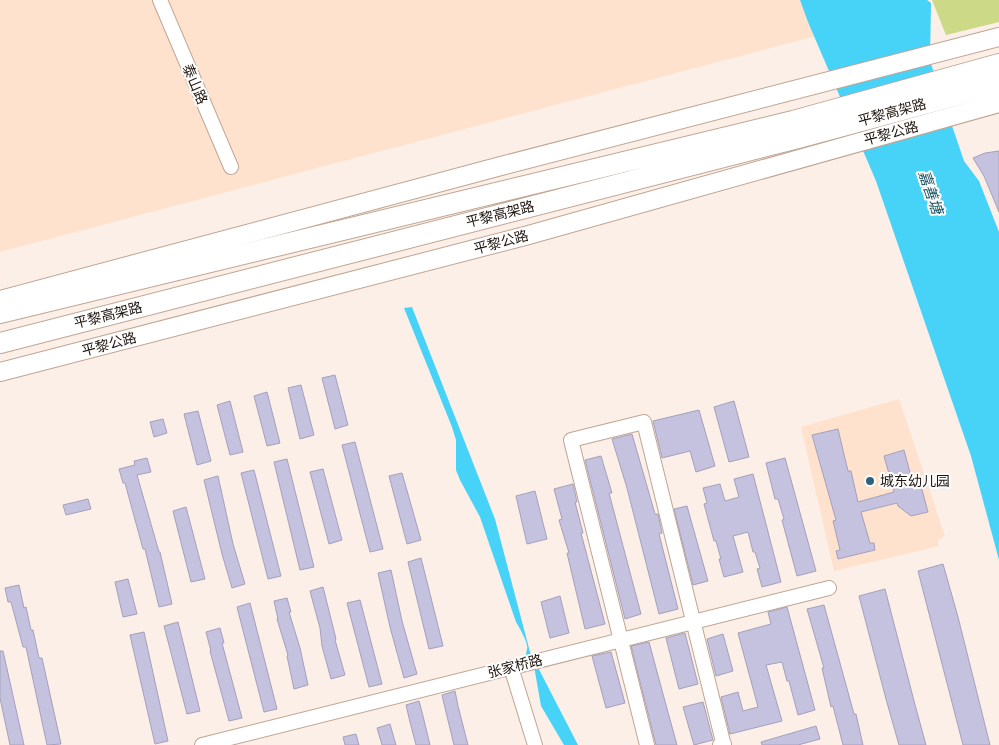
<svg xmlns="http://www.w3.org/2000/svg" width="999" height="745" font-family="Ubuntu,'Noto Sans SC',sans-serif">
  <rect width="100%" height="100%" fill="#fbefe7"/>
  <!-- built -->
  <path fill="#fee2ce" d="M0 0H841L850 27 0 252Z
    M899 399 945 536 938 540 939 546 834 571 801 427Z"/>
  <!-- green -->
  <path fill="#ccd987" d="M932 0H999V22L946 35Z"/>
  <!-- water -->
  <path fill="#47d2f8" d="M800 0H927L931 3 930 61 964 161 979 181 999 232V560L971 456 876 181 808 22Z
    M412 307 495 519 530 652 578 745H564L541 706 534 666 526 654C526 654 528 646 527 646 527 641 518 625 516 622L480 517 460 480 456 470V440L452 427 404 308Z"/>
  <!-- building -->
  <path fill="#c5c2df" stroke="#a4a0bc" d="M999 151V212L984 176 973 158 985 153Z
    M335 375 348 425 335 429 322 378Z
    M301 385 314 435 300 439 288 388Z
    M267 392 280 443 267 446 254 396Z
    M230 401 243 452 230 455 217 405Z
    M734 401 749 457 729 462 714 407Z
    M699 410 715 466 696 472 690 451 662 458 653 421Z
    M198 411 211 461 197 465 184 414Z
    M163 419 167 433 154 437 150 422Z
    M838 429 848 471H851L858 502 894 492 884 456 904 450 914 488 921 486 928 512 911 516 898 506 897 503 861 512 870 543H874L875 550 838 559 836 551 840 550 833 521 836 520 812 435Z
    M632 434 655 514H658L662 533 659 534 678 609 659 614 627 488 612 439Z
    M355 442 383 549 370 552 342 445Z
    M601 456 612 493H609L641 614 625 619 585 460Z
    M147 458 151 472 137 475 159 552H160L172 604 159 607 145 549H143L125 483H123L119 469 135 465 134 461Z
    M785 458 816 571 797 576 782 520 784 519 778 499H775L766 463Z
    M287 459 314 567 300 570 274 462Z
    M323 469 342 540 329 544 310 472Z
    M254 470 281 576 268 579 241 473Z
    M402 473 421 540 407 544 389 476Z
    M753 474 781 582 762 587 757 569 760 568 755 552H753L748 532 733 536 743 572 724 577 719 559H721L716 541H714L704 504 707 503 703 488 720 484 725 501 739 497 734 479Z
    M218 476 233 544 245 584 232 588 222 554 204 480Z
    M573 484 577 502H575L583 533H581L605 624 585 629 567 553H569L559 520 562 519 554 489Z
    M535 491 547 539 527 544 516 496Z
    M88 499 91 509 66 515 63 505Z
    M687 506 708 581 693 585 674 509Z
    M186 507 205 579 191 582 173 511Z
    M421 558 443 646 429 649 408 562Z
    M943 564 958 617 990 745H963L918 571Z
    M391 570 402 621 417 674 404 678 390 627 378 573Z
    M128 579 137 614 123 617 115 582Z
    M19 585 24 608 26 607 31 630H33L39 658H42L61 744 47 745 26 647H23L11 602H8L5 588Z
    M323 587 336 639 335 640 345 675 331 679 322 646 320 628 310 591Z
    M885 589 914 701 926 745H899L886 699 859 596Z
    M560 596 569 633 550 638 541 602Z
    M287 598 291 612H289L300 648 308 685 294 689 287 656 288 655 277 619H278L274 601Z
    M360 600 382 684 369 687 347 603Z
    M250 603 277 709 264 712 237 607Z
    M824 605 854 714H856L863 745H843L833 706 831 707 822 668H824L807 609Z
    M787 607 815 710 798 715 789 681H787L782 662 766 665 782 721 730 734 721 697 738 692 743 711 758 707 738 633 771 624 768 612Z
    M178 622 200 711 187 714 164 626Z
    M220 628 224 643H222L242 718 229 721 210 651H211L206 632Z
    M144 632 168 741 155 744 130 635Z
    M685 633 698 684 679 689 666 638Z
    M723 634 733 671 716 676 707 639Z
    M649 642 663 694 677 745H656L631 646Z
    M0 651H3L24 745H10L0 698Z
    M611 652 625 703 606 708 592 656Z
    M455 691 458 706 468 745H454L446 712 442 695Z
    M419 701 423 716 430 745H416L410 722 406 705Z
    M703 702 713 740 694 745 683 707Z
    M390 724 396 745H382L377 728Z
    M816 726 820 739 798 745H762L761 742Z
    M356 734 359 745H345L343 737Z"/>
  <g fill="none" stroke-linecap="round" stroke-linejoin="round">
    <!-- minor casing -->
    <g stroke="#c0a593" stroke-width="16">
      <path id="minor" d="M160 0 231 167
        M511 667 535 745
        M202 745 829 588
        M647 745 571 440 644 422 723 742 724 744 720 745"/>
    </g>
    <!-- major casing -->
    <g stroke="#c0a593" stroke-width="20">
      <path id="major" d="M0 300 501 166 999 37
        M0 372 525 236 999 103"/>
    </g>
    <!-- highway casing -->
    <g stroke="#c0a593" stroke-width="22">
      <path id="highway" d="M0 313 793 121 999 64
        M0 343 798 138 999 84"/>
    </g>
    <!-- minor -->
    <use href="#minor" stroke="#fff" stroke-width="14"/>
    <!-- major -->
    <use href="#major" stroke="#fff" stroke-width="18"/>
    <!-- highway -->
    <use href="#highway" stroke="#fff" stroke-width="20"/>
  </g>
  <!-- markers -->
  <circle fill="#2f617e" stroke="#fff" stroke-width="2" cx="870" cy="481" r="5"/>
  <g text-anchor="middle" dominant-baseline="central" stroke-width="4" stroke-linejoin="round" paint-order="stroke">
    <!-- street labels -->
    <g font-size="14" fill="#1f150f" stroke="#fff">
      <text transform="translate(195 84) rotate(67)">泰山路</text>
      <text transform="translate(892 112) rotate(-15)">平黎高架路</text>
      <text transform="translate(891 133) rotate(-15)">平黎公路</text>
      <text transform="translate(500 214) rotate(-14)">平黎高架路</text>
      <text transform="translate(501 242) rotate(-15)">平黎公路</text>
      <text transform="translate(108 315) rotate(-14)">平黎高架路</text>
      <text transform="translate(109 344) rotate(-15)">平黎公路</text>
      <text transform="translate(515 666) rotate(-14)">张家桥路</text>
    </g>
    <!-- poi labels -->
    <g font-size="14" fill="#1f150f" stroke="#fff" text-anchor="start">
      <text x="880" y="481">城东幼儿园</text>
    </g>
    <!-- water labels -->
    <g font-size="15" font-style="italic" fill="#195261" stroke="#fff">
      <text transform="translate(931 192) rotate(71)">嘉善塘</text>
    </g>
  </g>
</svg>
